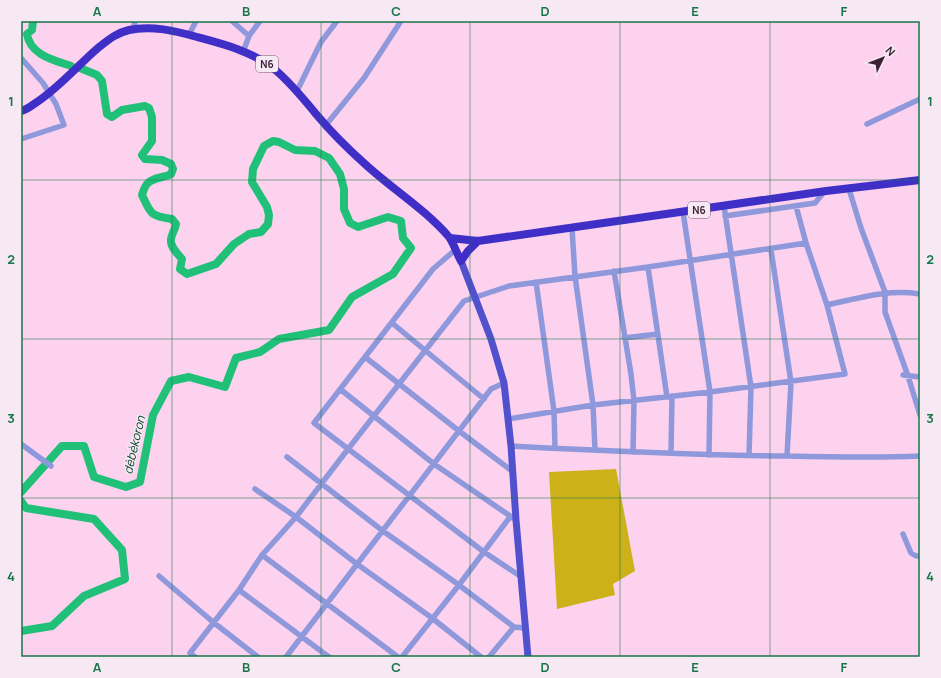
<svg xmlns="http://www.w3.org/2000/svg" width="941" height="678" font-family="Manrope,sans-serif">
  <rect width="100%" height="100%" fill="#fcd2ef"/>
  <!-- garden -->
  <path fill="#ccb119" d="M616 469 635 571 613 584 615 595 557 609 549 472Z"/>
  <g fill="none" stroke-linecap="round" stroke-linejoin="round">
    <!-- river -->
    <path stroke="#21c079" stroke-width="8" d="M33 21 32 30 27 34C30 55 54 60 71 66
      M21 492 62 446H84L94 477 126 487 140 482 153 415 171 381 189 377 225 387 236 358 260 352 279 339 329 330 352 297 393 274 411 248 403 238 401 221 388 217 358 227 350 223 344 209V189L340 174 329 158 315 151 295 150 279 142 273 141 264 146 253 169 252 182 267 207 269 215 268 224 261 232 249 234 234 244 216 264 187 274 180 269 182 259C178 254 170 247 171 240 171 235 175 230 176 224L172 219C150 216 151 214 142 195 143 192 145 185 148 183 154 177 164 178 171 174L173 169 171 164 162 160 145 159 142 155 152 141V117L149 108 145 106 122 110 112 117 107 114 102 81 97 75 80 68
      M21 501 26 508 94 519 122 550 125 579 84 596 52 626 21 631"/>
    <!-- minor -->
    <path stroke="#8e98db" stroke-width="5.5" d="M232 21 249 36
      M133 30 135 21
      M189 35 196 21
      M243 52 249 36 260 21
      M21 58 43 83 56 104 64 125 21 139
      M297 91 321 42 337 21
      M867 124 920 99
      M326 125 364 78 401 21
      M849 189 861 228 885 292V312L908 376 920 415
      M724 206 751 387 749 456
      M683 212 710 392 709 455
      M725 216 815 203 825 191
      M572 228 575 276 593 405 595 450
      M455 250 433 269 314 423 484 552 520 576
      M771 250 791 382 787 456
      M648 267 667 397
      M614 271 631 374 634 401 633 452
      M536 282 554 411 555 448
      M827 305C859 298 887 289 920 294
      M392 323 484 399
      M624 338 658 334
      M365 357 459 431 512 471
      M903 375 920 377
      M340 389 434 464 516 520
      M508 419 593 405 710 392 845 374 827 305 806 243 796 206
      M21 444 51 466
      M511 446C603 451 695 455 787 456 831 457 875 458 920 456
      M671 453 672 396
      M287 457 383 531 459 585 514 627 525 628
      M255 489 296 517 357 564 432 618 481 657
      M903 534 911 553 916 556H920
      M262 555 398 657
      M159 576 213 622 258 657
      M239 590 329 657
      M195 657 190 653 239 590 262 555 296 517 348 449 464 301 509 286 648 267 806 243
      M286 657 491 389 504 383
      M402 657 459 585 510 517
      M489 657 514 627"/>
    <!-- major -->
    <path stroke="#5151ce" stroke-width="7" d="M461 261 491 339 504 383 511 446 516 520 528 657"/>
    <!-- highway -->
    <path stroke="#402fc7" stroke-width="8" d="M21 111C26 110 30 107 34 104 57 90 77 66 98 48 107 41 116 33 129 30 151 25 176 31 197 37 223 44 251 51 273 68 289 81 303 98 316 114 331 132 347 148 365 164 392 189 425 209 449 237 454 244 457 254 461 261
      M450 238 478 241 826 191 920 180
      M461 261 468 251 478 241"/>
  </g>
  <!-- grid -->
  <path fill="none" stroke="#19754a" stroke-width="1" stroke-opacity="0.55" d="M172 21V657M321 21V657M470 21V657M620 21V657M770 21V657M21 180H920M21 339H920M21 498H920"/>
  <g text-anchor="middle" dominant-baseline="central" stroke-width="3" stroke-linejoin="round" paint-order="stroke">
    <!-- shield labels -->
    <g fill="#f7e9f3" stroke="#735c6d" stroke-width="1">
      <rect x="256" y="56" width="22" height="16" rx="3"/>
      <rect x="688" y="202" width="22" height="16" rx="3"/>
    </g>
    <g font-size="10" font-weight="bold" fill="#3b2034">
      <text x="267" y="64">N6</text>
      <text x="699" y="210">N6</text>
    </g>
    <!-- water labels -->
    <g font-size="12" font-style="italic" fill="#084529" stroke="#f7e9f3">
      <text transform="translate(134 445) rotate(-77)">dèbèkoron</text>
    </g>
  </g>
  <!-- border -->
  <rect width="941" height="678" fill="none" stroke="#f7e9f3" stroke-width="44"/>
  <!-- north arrow -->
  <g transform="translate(883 58) rotate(47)" stroke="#f7e9f3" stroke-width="3" paint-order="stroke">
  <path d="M0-3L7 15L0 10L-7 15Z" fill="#3b2034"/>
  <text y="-6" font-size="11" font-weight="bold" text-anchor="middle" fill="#3b2034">N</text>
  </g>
  <rect x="22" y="22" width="897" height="634" fill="none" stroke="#19754a" stroke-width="1.5"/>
  <g font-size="13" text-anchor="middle" font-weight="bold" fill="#19754a">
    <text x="97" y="16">A</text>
    <text x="246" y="16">B</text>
    <text x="396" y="16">C</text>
    <text x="545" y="16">D</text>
    <text x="695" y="16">E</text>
    <text x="844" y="16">F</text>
    <text x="11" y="106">1</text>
    <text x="930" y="106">1</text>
    <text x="11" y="264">2</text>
    <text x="930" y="264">2</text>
    <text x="11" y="423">3</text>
    <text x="930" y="423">3</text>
    <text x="11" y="581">4</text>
    <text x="930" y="581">4</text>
    <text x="97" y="672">A</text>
    <text x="246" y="672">B</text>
    <text x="396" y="672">C</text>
    <text x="545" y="672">D</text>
    <text x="695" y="672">E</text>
    <text x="844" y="672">F</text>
  </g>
</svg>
